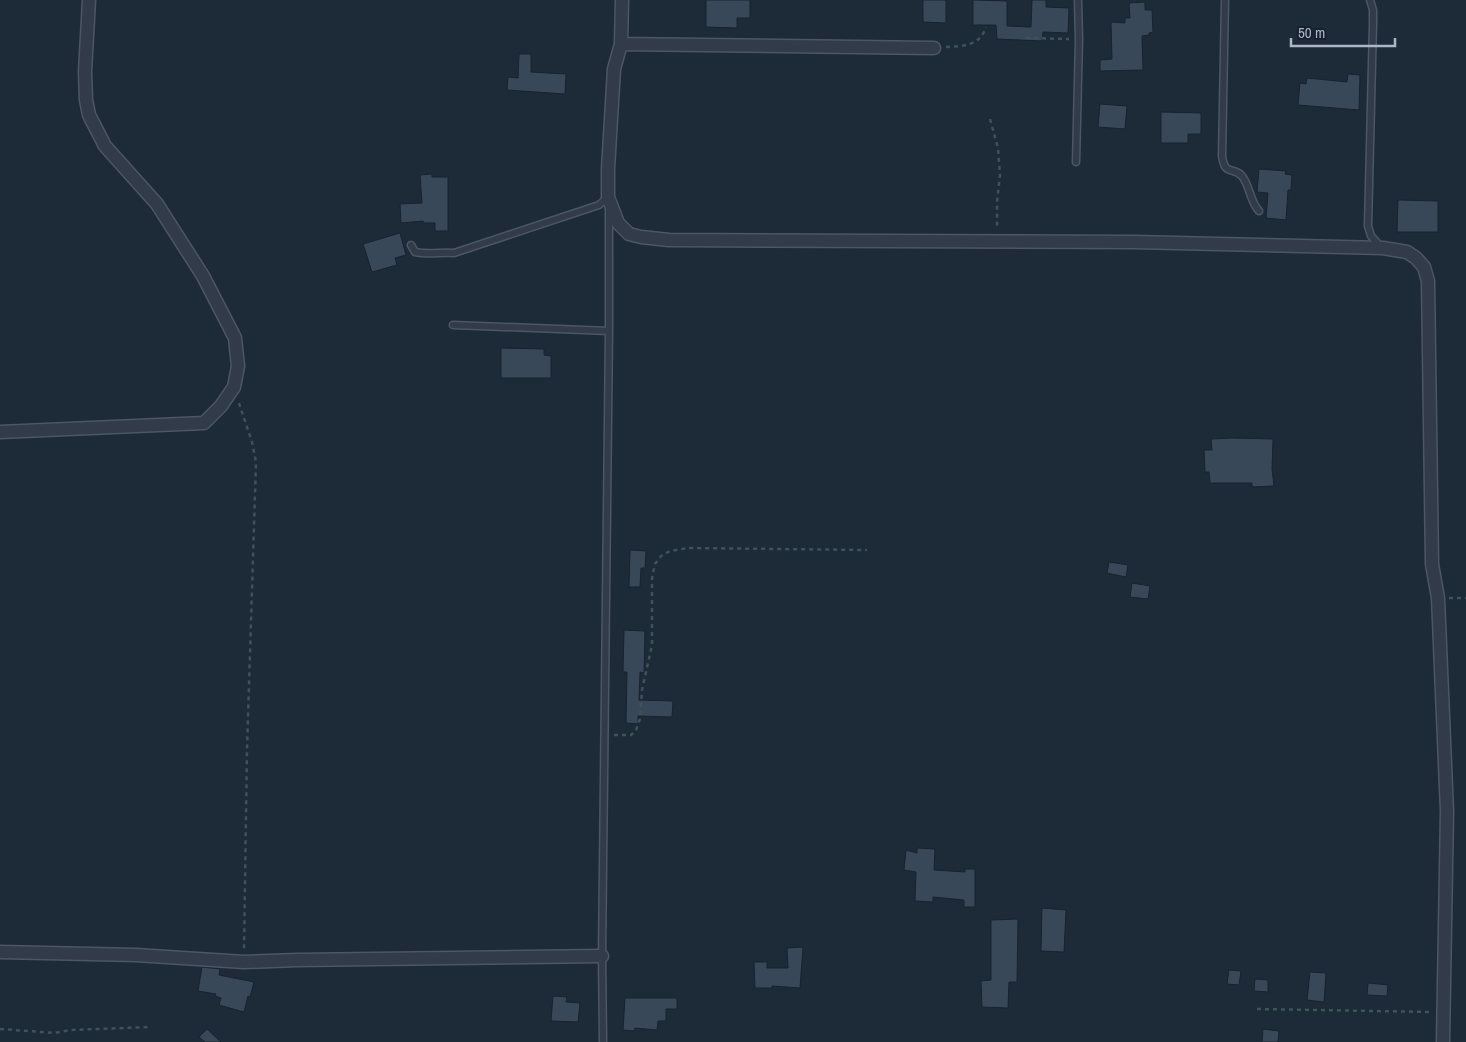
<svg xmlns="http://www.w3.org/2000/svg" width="1466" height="1042" font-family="'Archivo Narrow',sans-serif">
  <rect width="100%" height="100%" fill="#1d2a38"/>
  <!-- building -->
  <path fill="#394859" stroke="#19222f" d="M706 0H750V18H737V28L706 27Z
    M923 0H946V23L923 22Z
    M973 0 1007 1V26L1031 27 1032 0H1046V7L1069 8 1068 33 1043 32 1042 41 997 39 996 25H973Z
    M1145 2V10H1152L1153 32 1149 33V35L1142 36 1143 70 1100 71V60L1112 59 1111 22 1125 23V18H1130L1129 3Z
    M519 54H531V72L566 74 565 94 507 90 508 77 518 78Z
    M1348 74 1360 75 1359 110 1298 105 1300 83 1306 84 1307 78 1347 82Z
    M1100 104 1127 106 1125 129 1098 127Z
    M1161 112 1201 113V134H1188V143H1161Z
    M1259 169 1286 171 1285 174 1292 175 1291 190H1288L1286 220 1266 218 1268 193 1257 192Z
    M432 174V177H448V231H435V223H424L423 221 401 223 400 204 422 203 420 175Z
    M1398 200 1438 201V232H1397Z
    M400 233 406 255 395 258 397 265 372 272 363 244Z
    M501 348 544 349V355L551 356V378H501Z
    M1233 438 1273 439 1272 469 1274 486 1252 487V483H1210L1209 472H1205L1204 450H1212L1211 439Z
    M630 550 646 551 645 568H641L640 587H629Z
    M1109 562 1128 565 1126 577 1107 573Z
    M1132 583 1150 586 1148 599 1130 597Z
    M624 630 645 631 644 673 640 672 639 700 673 701 672 717 638 716V724L626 723 627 672H623Z
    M917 848 935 849 934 870 965 872V869H975V907H964V900L933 897V902L915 901 916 872 904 870 906 850 917 853Z
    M1042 908 1066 910 1064 952 1041 951Z
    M1018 919 1017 982H1009L1008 1008 982 1007 981 981 991 980V920Z
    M803 947 800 988 772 986V988H755L754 962H767V968H788L787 948Z
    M202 967 220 969 219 975 254 982 250 997 248 996 244 1012 219 1005 221 998 215 996 216 994 198 991Z
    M1229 970 1241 971 1239 985 1227 984Z
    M1310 972 1326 973 1324 1002 1307 1000Z
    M1255 979 1268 980V992L1254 991Z
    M1368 983 1388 985 1387 996 1367 995Z
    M553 996 567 997 566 1002 580 1003 578 1022 551 1021Z
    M625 998H677V1009H666V1021H658L657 1030 635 1028 634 1031 623 1030Z
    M207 1029 221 1042H205L199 1037Z
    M1263 1029 1279 1031 1278 1042H1262Z"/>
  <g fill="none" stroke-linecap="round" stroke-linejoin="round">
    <!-- lane casing -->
    <g stroke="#4c5664" stroke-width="9">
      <path id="lane" d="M1225 0 1222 156C1225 177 1233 166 1242 176 1250 186 1250 202 1259 211
        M1370 0 1373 10V24L1368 226 1371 236 1380 246
        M1076 162 1079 39 1078 0
        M411 245 415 252C428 255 441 252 454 253L599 205 608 197
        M453 325 609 331
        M603 1042 602 956 609 331V209"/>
    </g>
    <!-- street casing -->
    <g stroke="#4c5664" stroke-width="15">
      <path id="street" d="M622 0 621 44 614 69 608 169V197L618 223 629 234 641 237 669 240 1134 242 1383 248 1407 252 1416 258 1424 267 1428 281 1432 564 1438 598 1447 811 1443 1042
        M621 44 934 48
        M0 432 204 423 221 406 234 387 238 366 235 338 203 276 157 204 105 146 89 115 86 100 85 72 89 0
        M0 952 136 955 244 962 297 960 602 956"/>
    </g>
    <!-- path -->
    <path stroke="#3d5457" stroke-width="2.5" stroke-dasharray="4 4" stroke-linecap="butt" d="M1026 38 1069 39
      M946 47C964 46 980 46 986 27
      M990 119 998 148 1000 175 997 202V229
      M239 403 252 442 256 462 247 749 244 950
      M1449 598H1466
      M614 735H631L636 730 640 719 642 690 652 645V578L655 564 661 556 670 551 688 548 867 550
      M1257 1009 1432 1012
      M0 1029 55 1033 70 1030 150 1027"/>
    <!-- lane -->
    <use href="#lane" stroke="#313b49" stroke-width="6"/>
    <!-- street -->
    <use href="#street" stroke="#313b49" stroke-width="12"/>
  </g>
  <!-- scale -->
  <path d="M1291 38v8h104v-8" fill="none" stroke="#abb6c6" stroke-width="2.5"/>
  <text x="1298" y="38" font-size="15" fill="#abb6c6" stroke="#17202d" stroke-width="4" paint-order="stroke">50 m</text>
</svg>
